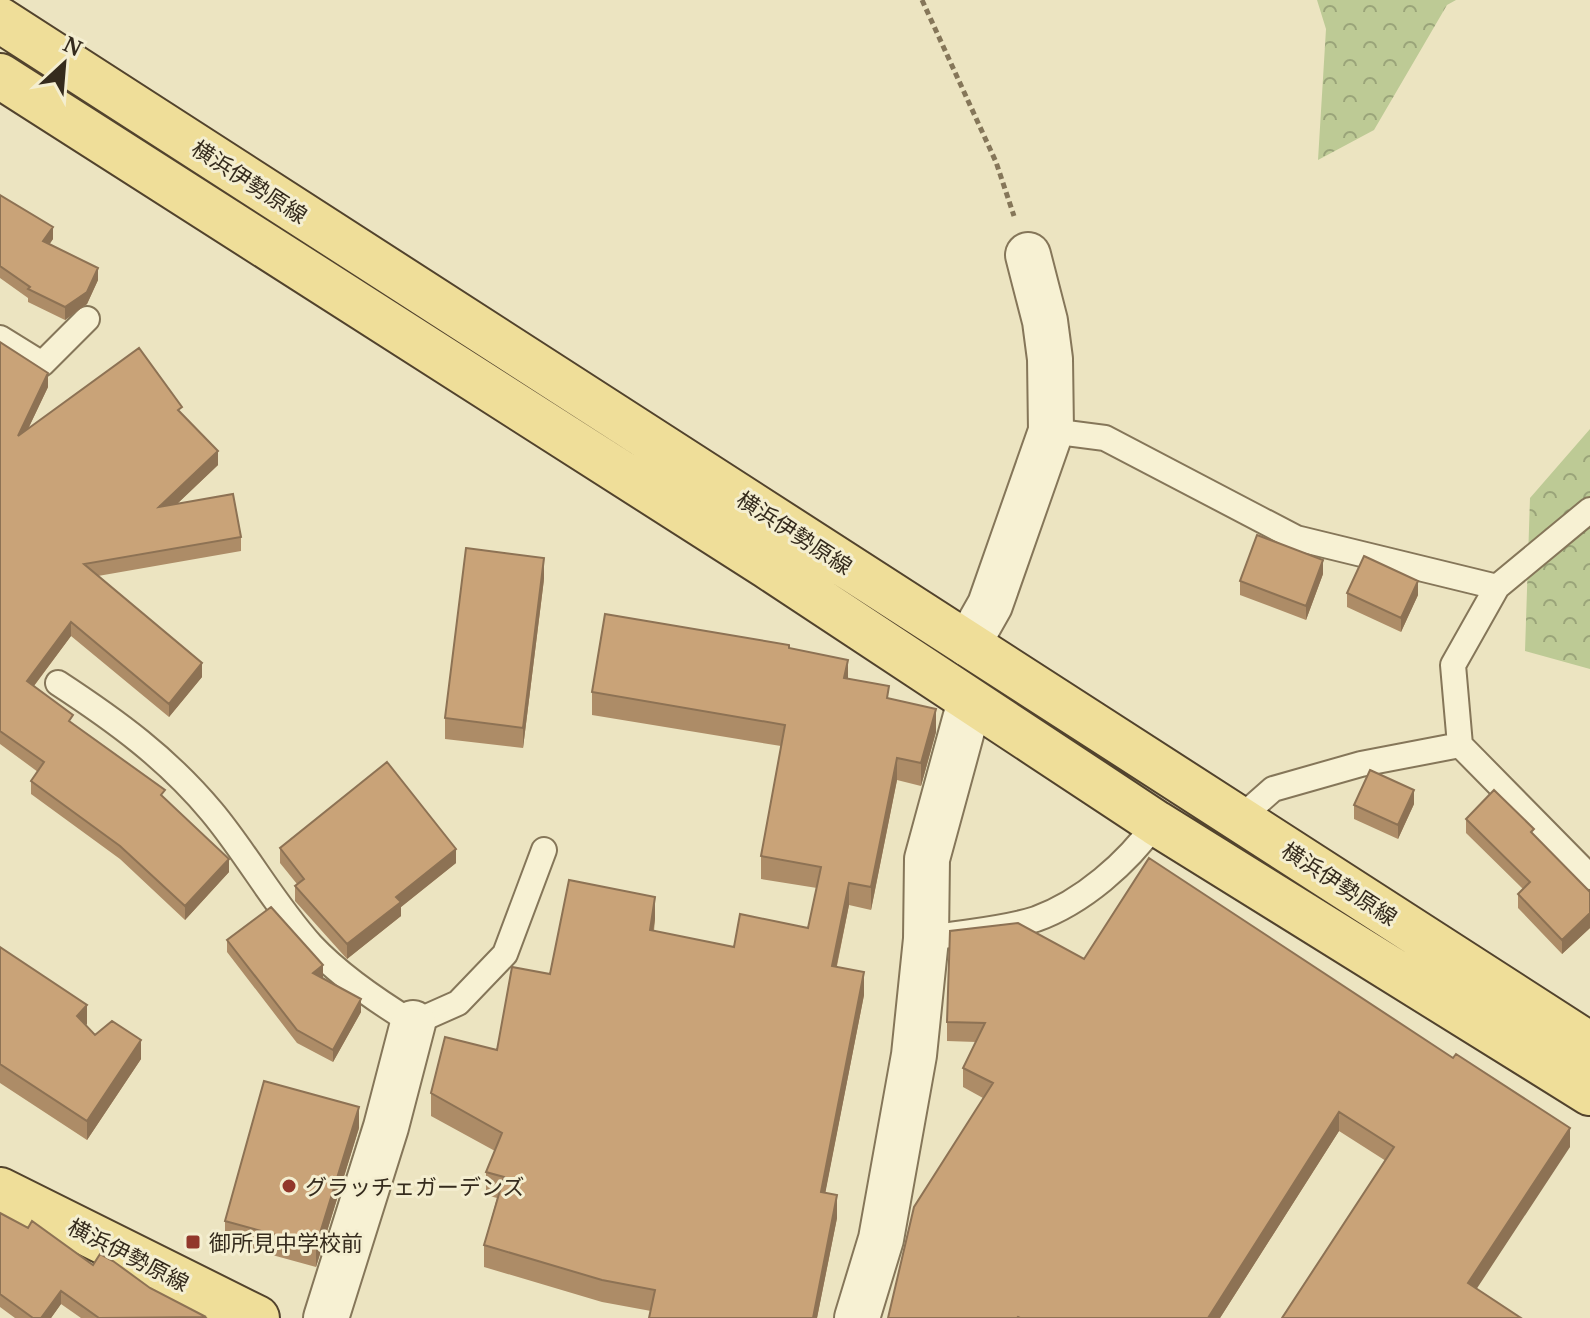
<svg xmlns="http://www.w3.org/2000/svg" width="1590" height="1318" font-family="'Noto Serif','Noto Sans JP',serif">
  <defs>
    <pattern id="forest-crowns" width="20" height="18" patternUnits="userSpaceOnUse" patternTransform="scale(2)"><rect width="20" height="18" fill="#bdca95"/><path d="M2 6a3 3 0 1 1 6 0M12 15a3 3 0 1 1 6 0" fill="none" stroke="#9aa479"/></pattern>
  </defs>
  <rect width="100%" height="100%" fill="#ece4c1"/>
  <!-- forest -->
  <path fill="url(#forest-crowns)" d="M1317 0H1456L1447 5 1374 130 1318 160 1326 29Z
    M1590 429V669L1525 651 1530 498Z"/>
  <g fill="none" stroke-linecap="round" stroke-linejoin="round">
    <!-- lane casing -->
    <g stroke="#857659" stroke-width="28">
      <path id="lane" d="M0 338 42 364 87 319
        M1051 431 1105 438 1296 538 1497 587
        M1590 510 1497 587 1453 665 1460 745 1590 877
        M58 683C116 721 167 758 212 812 247 854 274 904 311 945 340 976 377 1001 413 1023L458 1003 505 954 544 850
        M1239 819 1273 789 1361 764 1460 745
        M926 939C961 932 1002 930 1036 919 1083 902 1127 863 1156 823"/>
    </g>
    <!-- street casing -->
    <g stroke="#857659" stroke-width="48">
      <path id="street" d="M968 644 990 605 1051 431 1050 359 1045 321 1028 255
        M326 1318 386 1127 413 1023
        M857 1318 881 1239 914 1055 926 939 927 859 970 701"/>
    </g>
    <!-- primary casing -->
    <g stroke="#52432d" stroke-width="48">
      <path id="primary" d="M0 20 1590 1045
        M0 76 767 566 1156 823 1590 1093
        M0 1190 257 1318"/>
    </g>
    <!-- path -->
    <path stroke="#857659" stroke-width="5" stroke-dasharray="6 4" stroke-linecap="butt" d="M922 0 996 162 1014 216"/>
    <!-- lane -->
    <use href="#lane" stroke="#f7f1d3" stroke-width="24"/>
    <!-- street -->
    <use href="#street" stroke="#f7f1d3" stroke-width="44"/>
    <!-- primary -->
    <use href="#primary" stroke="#efde99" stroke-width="44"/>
  </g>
  <!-- wall -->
  <path fill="#ad8c67" d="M0 195 53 239 49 244 98 280 87 304 65 320 28 302V298L0 278Z
    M0 342 48 387 28 429 182 415 218 465 177 504 241 537V551L98 576 202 677 169 717 71 636 34 686 73 724 165 798 229 872 185 920 120 859 31 794V781L38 772 0 744Z
    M1323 574 1306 620 1240 595V581Z
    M544 579 523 748 445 739V718Z
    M1347 593 1418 595 1401 632 1347 607Z
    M789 648 889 699 936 732 921 786 897 780 871 910 849 905 837 966 864 995 825 1193 837 1218 817 1318H649L651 1311 602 1302 484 1267V1245L497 1198 486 1195V1172L495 1151 431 1116V1093L497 1050 550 974 655 919 654 931 734 947 808 928 817 888 761 879V856L781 746 592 715V692Z
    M1414 804 1398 839 1354 819V805Z
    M1466 819 1534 835 1590 892V928L1562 954 1518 908V894L1523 889 1466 833Z
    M280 848 456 863 401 907V916L347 959 295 901V886L297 884 280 863Z
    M227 940 323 978H322L361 1012 333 1062 297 1043 227 952Z
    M0 947 87 1024 86 1025 95 1035 141 1059 87 1140 0 1083Z
    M1084 959 1570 1147 1282 1318 1386 1161 1339 1131 1220 1318H888L983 1098 963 1087V1068L976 1042 947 1041V1022Z
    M359 1128 316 1267 225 1242V1221Z
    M0 1213 93 1265 150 1288 206 1318H81L61 1304 51 1318H15L0 1307Z"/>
  <!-- shaded-wall -->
  <path fill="#8d7254" d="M53 227V239L43 254V241Z
    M98 268V280L87 304 65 320V307Z
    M48 373V387L18 450V436Z
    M218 451V465L159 521V507Z
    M544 558V579L523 748V728Z
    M1323 560V574L1306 620V606Z
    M1418 581V595L1401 632V618Z
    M71 622V636L27 695V681Z
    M848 660V682L844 678Z
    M202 663V677L169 717V704Z
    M936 709V732L921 786V763Z
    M897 758V780L871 910V887Z
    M1414 790V804L1398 839V825Z
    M456 849V863L401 907V916L347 959V944L396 897Z
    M229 859V872L185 920V906Z
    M849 883V905L832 988V966Z
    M655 897V919L650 952V930Z
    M1590 913V928L1562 954V940Z
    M323 965V978L313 986V973Z
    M864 972V995L821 1215V1192Z
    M361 999V1012L333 1062V1050Z
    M87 1005V1024L77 1035V1016Z
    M141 1040V1059L87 1140V1121Z
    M359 1107V1128L316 1267V1246Z
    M1339 1112V1131L1220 1318H1208Z
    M1570 1128V1147L1468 1302V1283Z
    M837 1195V1218L817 1318H813Z
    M61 1291V1304L51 1318H41Z"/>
  <!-- building -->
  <path fill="#c9a378" stroke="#8d7254" stroke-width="2" d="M0 195 53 227 43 241 98 268 87 292 65 307 28 289 30 287 0 266Z
    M0 342 48 373 18 436 139 348 182 407 178 410 218 451 159 507 233 494 241 537 84 564 202 663 169 704 71 622 27 681 73 715 69 721 165 790 161 795 229 859 185 906 120 846 31 781 44 762 0 731Z
    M1257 535 1323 560 1306 606 1240 581Z
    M466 548 544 558 523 728 445 718Z
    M1364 556 1418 581 1401 618 1347 593Z
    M605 614 789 645V648L848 660 844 678 889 686 887 698 936 709 921 763 897 758 871 887 849 883 832 966 864 972 821 1192 837 1195 813 1318H649L655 1290 602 1280 484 1245 504 1177 486 1172 502 1133 431 1093 445 1037 497 1050 512 967 550 974 569 880 655 897 650 930 734 947 740 914 808 928 821 867 761 856 785 725 592 692Z
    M387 762 456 849 396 897 401 902 347 944 295 886 304 879 280 848Z
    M1370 770 1414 790 1398 825 1354 805Z
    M1494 790 1534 829 1531 832 1590 892V913L1562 940 1518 894 1530 882 1466 819Z
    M1149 858 1453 1058 1456 1054 1570 1128 1468 1283 1521 1318H1282L1394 1147 1339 1112 1208 1318H1020L1018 1317 1017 1318H888L914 1207 993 1083 963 1068 985 1023 947 1022 950 931 1018 923 1084 959Z
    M271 907 323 965 313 973 361 999 333 1050 297 1030 227 940Z
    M0 947 87 1005 77 1016 95 1035 112 1021 141 1040 87 1121 0 1064Z
    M264 1081 359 1107 316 1246 225 1221Z
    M0 1213 28 1228 32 1221 93 1265 100 1254 113 1261 150 1288 206 1317 99 1318 61 1291 41 1318H33L0 1294Z"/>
  <!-- markers -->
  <g fill="#92372b" stroke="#f4eed0" stroke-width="3">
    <circle cx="289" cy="1186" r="8"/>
    <rect x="185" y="1234" width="16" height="16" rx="4"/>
  </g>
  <g text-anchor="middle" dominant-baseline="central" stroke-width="6" stroke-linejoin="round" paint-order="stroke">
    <!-- street labels -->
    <g font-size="22" fill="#352b1d" stroke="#f4eed0">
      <text transform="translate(250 181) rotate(33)">横浜伊勢原線</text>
      <text transform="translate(795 532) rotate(33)">横浜伊勢原線</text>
      <text transform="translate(1340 883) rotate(33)">横浜伊勢原線</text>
      <text transform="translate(129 1254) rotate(27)">横浜伊勢原線</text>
    </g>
    <!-- poi labels -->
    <g font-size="22" fill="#352b1d" stroke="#f4eed0" text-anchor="start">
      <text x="305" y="1186">グラッチェガーデンズ</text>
      <text x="209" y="1242">御所見中学校前</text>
    </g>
  </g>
  <!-- north arrow -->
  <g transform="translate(64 64) rotate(26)" stroke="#f4eed0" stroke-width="6" paint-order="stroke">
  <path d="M0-6L14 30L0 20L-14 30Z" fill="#352b1d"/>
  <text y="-12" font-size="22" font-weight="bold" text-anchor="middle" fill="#352b1d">N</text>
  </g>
</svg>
